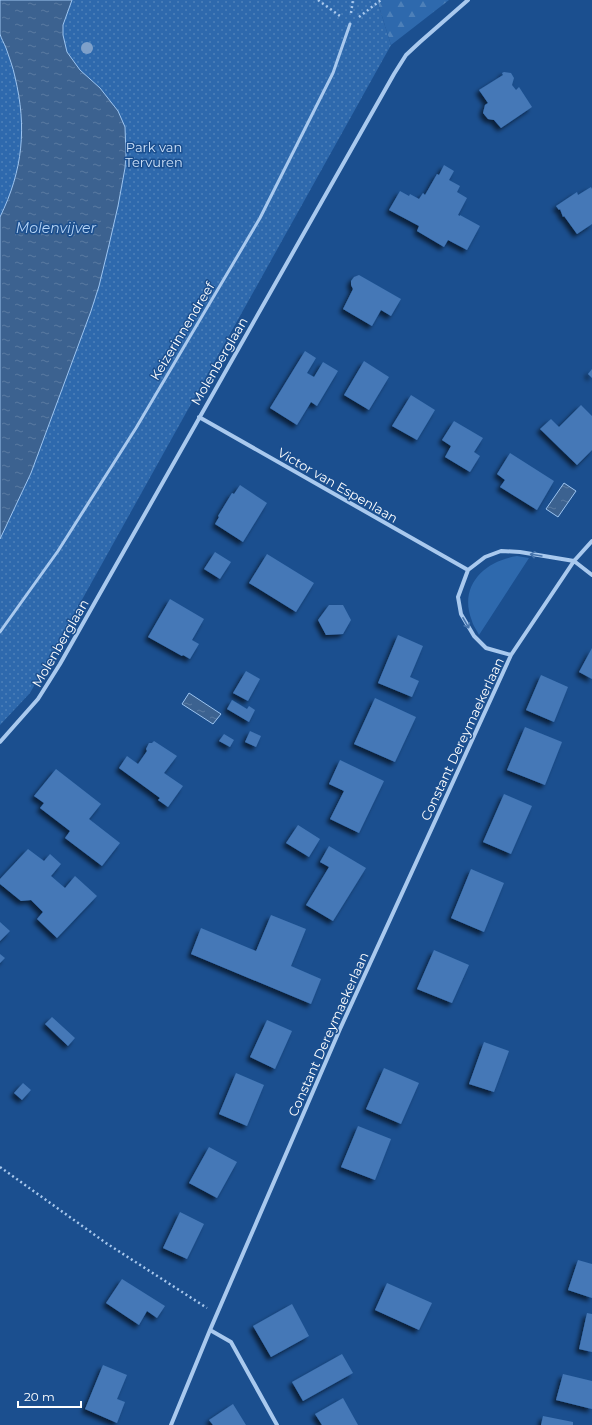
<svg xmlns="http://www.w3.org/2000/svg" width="592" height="1425" font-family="Montserrat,sans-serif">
  <defs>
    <pattern id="forest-firs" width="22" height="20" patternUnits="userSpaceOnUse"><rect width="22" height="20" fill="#2e69ad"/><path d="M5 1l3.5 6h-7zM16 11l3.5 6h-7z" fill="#4d80b9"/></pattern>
    <pattern id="park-dots" width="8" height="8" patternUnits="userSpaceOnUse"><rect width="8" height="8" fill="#2e69ad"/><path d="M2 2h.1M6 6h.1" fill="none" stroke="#4d80b9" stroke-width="1.8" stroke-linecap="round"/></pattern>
    <pattern id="water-ripples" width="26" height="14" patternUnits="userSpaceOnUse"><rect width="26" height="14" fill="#3c6290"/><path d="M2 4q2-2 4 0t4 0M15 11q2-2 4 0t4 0" fill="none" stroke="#597aa1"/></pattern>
    <filter id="shadow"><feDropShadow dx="-3.5" dy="3.5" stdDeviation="2" flood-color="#0009"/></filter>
  </defs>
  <rect width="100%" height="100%" fill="#1b4f8f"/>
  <!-- green -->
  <path fill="#2e69ad" d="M517 556 529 558 479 635C477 630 473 626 472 621 458 586 484 561 517 556Z"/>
  <!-- forest -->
  <path fill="url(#forest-firs)" d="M377 0H449L391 45Z"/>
  <!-- park -->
  <path fill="url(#park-dots)" d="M0 0H377L391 45 30 693 0 725Z"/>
  <!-- water -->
  <path fill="url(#water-ripples)" stroke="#9cc4f0" d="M0 0H72L63 25V35L67 52 80 70 100 88 118 111 125 127 126 155 125 168 118 206 109 245 99 286 91 311 31 473 0 539V217C23 170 27 127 15 77 13 67 9 57 6 48 4 43 1 38 0 34 0 23 0 11 0 0Z
    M564 483 576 491 558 517 546 509Z
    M189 693 221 714 213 724 182 704Z"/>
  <!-- building -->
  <path fill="#4478b7" filter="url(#shadow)" d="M504 72 511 73 514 78 512 85 516 90 519 87 532 107 501 128 494 120 488 119 483 113 485 105 488 103 479 90 503 75 502 73Z
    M444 165 454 171 449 180 460 186 457 192 467 198 458 215 460 216V215L480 226 467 250 448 240 444 247 417 231 419 226 389 210 400 191 409 196 410 194 419 199 423 193 425 195 437 174 439 175Z
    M591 187 592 189V224L577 234 564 216 563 217 560 209 559 210 556 206 577 192 578 195Z
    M359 275 401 299 391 316 381 310 372 326 343 309 353 289 351 285V281L354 277Z
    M305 351 316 358 307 373 314 377 323 362 338 371 317 406 311 402 297 425 270 408Z
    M364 361 389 377 369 410 344 395Z
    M592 369V378L588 374Z
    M411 395 435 410 417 440 392 426Z
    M581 405 592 416V450L577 465 540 429 551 419 559 427Z
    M454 421 483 438 474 452 480 456 470 472 445 457 451 446 442 440Z
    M510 453 554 481 537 510 500 487 505 480 497 474Z
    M240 485 267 503 243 542 215 524 219 517 218 516 232 493 234 494Z
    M215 552 231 562 220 579 204 569Z
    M267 554 314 583 296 612 249 583Z
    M170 599 204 619 192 640 199 644 190 659 183 655 182 656 148 637Z
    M329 605H343L351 620 343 634 326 635 318 620Z
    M398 635 423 646 410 677 419 681 412 697 378 683Z
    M592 648V679L579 672Z
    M246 671 260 679 248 701 233 693Z
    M541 675 568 687 554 722 526 710Z
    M375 698 416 717 395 762 354 744Z
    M232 700 247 709 249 706 255 710 249 722 227 709Z
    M525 727 562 742 545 785 507 770Z
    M250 731 261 736 256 747 245 742Z
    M224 734 234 740 230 747 219 741Z
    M154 741 177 756 164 773 183 786 168 807 158 800 160 798 119 768 127 756 138 764 147 751 146 749 149 743H152Z
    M340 760 384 781 359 833 330 819 344 791 329 784Z
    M56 769 101 804 89 819 120 843 102 866 65 838 70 831 40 808 44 803 34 796Z
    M504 794 532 806 511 854 483 842Z
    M298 825 320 839 309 857 286 843Z
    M329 846 366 868 333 921 306 905 329 867 320 862Z
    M28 849 44 861 50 854 61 864 51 876 65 888 75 876 97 896 57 938 37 919 43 912 31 900 21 901 0 884V879Z
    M471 869 504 883 484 932 451 918Z
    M271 915 306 929 291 966 321 979 311 1004 191 954 201 928 256 951Z
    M0 922 10 931 0 941Z
    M434 950 469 965 452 1003 417 989Z
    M0 954 5 958 0 963Z
    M52 1017 75 1038 68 1046 45 1024Z
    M267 1020 292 1031 275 1069 250 1057Z
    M484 1042 509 1051 494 1092 469 1084Z
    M384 1068 419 1083 401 1124 366 1109Z
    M236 1073 264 1085 247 1126 219 1114Z
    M23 1083 31 1090 22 1100 14 1093Z
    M358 1126 391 1139 375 1180 341 1167Z
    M209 1147 237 1162 217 1198 189 1183Z
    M180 1212 204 1224 187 1259 163 1248Z
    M578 1260 592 1264V1298L568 1290Z
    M122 1279 165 1306 157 1318 147 1311 139 1325 106 1303Z
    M387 1283 432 1303 419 1330 375 1310Z
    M292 1304 309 1336 271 1357 253 1326Z
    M587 1313 592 1314V1352L579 1349Z
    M342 1354 353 1373 303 1401 292 1382Z
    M103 1365 127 1375 117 1399 125 1402 117 1423 85 1409Z
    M563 1374 592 1381V1409L556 1400Z
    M343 1398 358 1425H322L315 1414Z
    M233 1404 246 1425H213L209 1420Z
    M543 1416 573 1422V1425H541Z"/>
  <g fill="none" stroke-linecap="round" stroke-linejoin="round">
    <!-- path -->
    <path stroke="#a9c9ee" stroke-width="2.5" stroke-dasharray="2 3" stroke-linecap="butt" d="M318 0 340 16
      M351 13 353 0
      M359 17 381 0
      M0 1167 106 1243 207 1308"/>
    <!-- lane -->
    <path stroke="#a9c9ee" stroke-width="3" d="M0 632 58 551 136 428 260 218 333 73 350 24"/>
    <!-- street -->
    <path stroke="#a9c9ee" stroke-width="4" d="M199 417 468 570
      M511 655 486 648 474 636 461 614 458 597 468 570 485 557 501 551 520 552 574 561 592 575
      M0 742 38 699 60 664 394 74 406 55 420 42 468 0
      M210 1330 231 1342 277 1425
      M171 1425 210 1330 340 1029 511 655 574 561 592 541"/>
  </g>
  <!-- trees -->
  <circle fill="#7ea0ca" cx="87" cy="48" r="6"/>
  <!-- one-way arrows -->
  <defs><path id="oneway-shaft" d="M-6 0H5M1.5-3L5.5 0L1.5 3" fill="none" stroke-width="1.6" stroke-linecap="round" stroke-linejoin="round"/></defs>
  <g stroke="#4674ac">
    <use href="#oneway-shaft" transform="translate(536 555) rotate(-171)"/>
    <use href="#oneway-shaft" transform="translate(466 623) rotate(60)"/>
  </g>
  <g text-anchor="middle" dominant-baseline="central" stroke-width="3" stroke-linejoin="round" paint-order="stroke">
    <!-- park labels -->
    <g font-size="13" fill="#cfe3fa" stroke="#1b4f8f">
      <text x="154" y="147">Park van<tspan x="154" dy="15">Tervuren</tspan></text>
    </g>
    <!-- street labels -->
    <g font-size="13" fill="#fff" stroke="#1b4f8f">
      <text transform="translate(182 331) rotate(-59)">Keizerinnendreef</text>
      <text transform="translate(219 361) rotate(-60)">Molenberglaan</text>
      <text transform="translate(338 485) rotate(30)">Victor van Espenlaan</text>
      <text transform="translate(60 643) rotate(-60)">Molenberglaan</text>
      <text transform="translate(462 739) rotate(-65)">Constant Dereymaekerlaan</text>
      <text transform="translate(328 1034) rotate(-66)">Constant Dereymaekerlaan</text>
    </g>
    <!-- water labels -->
    <g font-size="14" font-style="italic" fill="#b5d3f5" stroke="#1b4f8f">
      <text x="56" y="228">Molenvijver</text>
    </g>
  </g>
  <!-- scale -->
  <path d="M18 1401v6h63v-6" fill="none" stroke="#ffffff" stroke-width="2"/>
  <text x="24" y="1401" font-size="12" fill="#ffffff" stroke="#1b4f8f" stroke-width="3" paint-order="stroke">20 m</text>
</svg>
